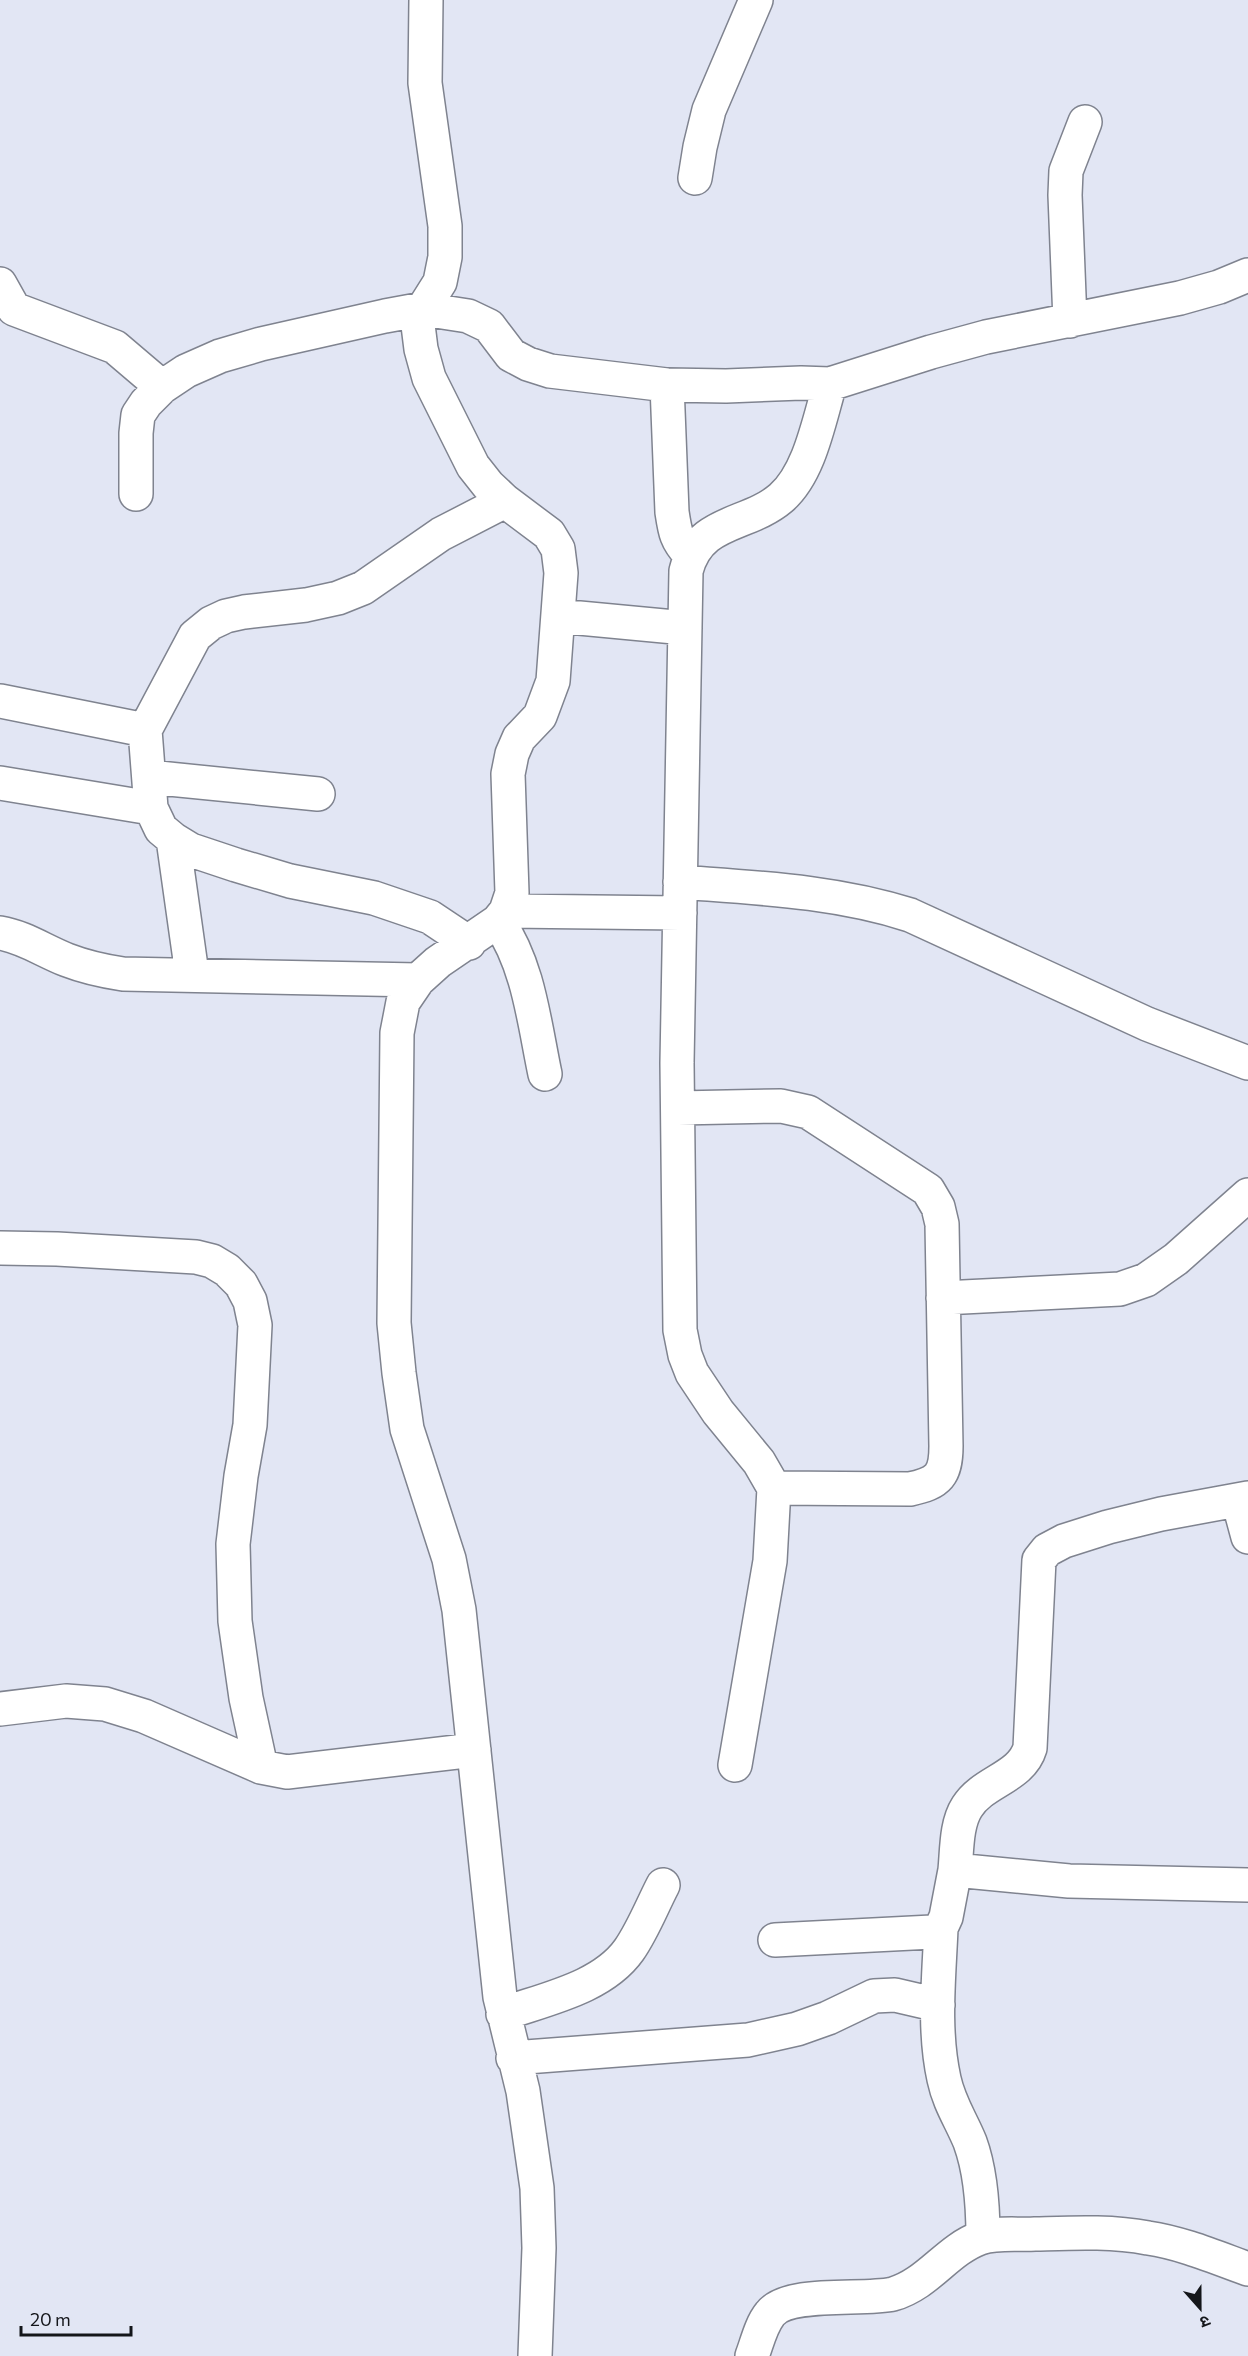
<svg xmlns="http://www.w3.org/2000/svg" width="1248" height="2356" font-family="Commissioner,'Noto Sans Devanagari',sans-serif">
  <rect width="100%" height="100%" fill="#e2e6f4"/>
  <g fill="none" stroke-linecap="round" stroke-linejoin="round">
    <!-- street casing -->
    <g stroke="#7f838f" stroke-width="36">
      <path id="street" d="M426 0 425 83 445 226V257L440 282 423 309 418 325 421 349 429 378 473 466 488 485 505 501 549 534 558 549 561 573 553 681 540 716 519 738 512 754 508 774 512 893 506 911 498 921 438 962 418 980 403 1002 397 1033 394 1323 399 1373 407 1429 449 1559 459 1610 500 1997 523 2091 537 2188 539 2248 535 2356
        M695 178 700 147 709 110 756 0
        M0 284 14 309 115 347 162 387
        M1070 321 1065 195 1066 171 1085 122
        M667 385 672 512C675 532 676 540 690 555
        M136 494V433L138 415 146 403 162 387 186 371 220 356 261 344 385 316 423 309 468 316 489 326 511 355 528 364 550 371 667 385 726 386 801 383 830 384 931 352 986 337 1180 298 1219 287 1248 275
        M558 616 685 628
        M0 701 145 730
        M149 777 318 794
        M0 783 151 808
        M173 839 192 974
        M680 882C758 888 835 891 910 915L1147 1024 1248 1063
        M506 911 680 913
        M498 921C529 966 534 1022 545 1074
        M0 933C24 937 44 951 67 960 85 967 103 971 123 974L418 980
        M469 943 430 917 374 898 290 881 236 865 191 850 173 839 161 829 151 808 145 730 195 636 211 623 226 616 244 612 306 605 338 598 363 588 441 534 505 501
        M678 1108 781 1106 808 1112 928 1190 938 1207 942 1224 946 1446C946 1475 939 1483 910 1489L774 1488
        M0 1248 57 1249 196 1257 212 1261 227 1270 241 1284 250 1301 255 1325 250 1425 241 1476 233 1544 235 1621 246 1698 261 1767
        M943 1298 1120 1289 1146 1280 1176 1259 1248 1195
        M1238 1500 1248 1537
        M0 1709 66 1701 105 1704 144 1716 261 1767 287 1772 474 1750
        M735 1765 770 1561 774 1488 759 1462 718 1412 692 1373 685 1355 680 1330 677 1063 686 571C699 519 747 527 781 498 810 473 819 420 830 384
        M955 1870C957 1850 956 1824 967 1807 983 1781 1021 1778 1030 1748L1039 1560 1047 1550 1064 1541 1108 1527 1161 1514 1248 1498
        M941 1928C939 1978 933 2029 944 2079 949 2103 961 2120 970 2142 981 2172 983 2205 983 2237
        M775 1940 932 1932 941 1928 946 1917 955 1870 1069 1881 1248 1885
        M503 2014C545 1999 602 1988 629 1950 643 1930 652 1906 663 1885
        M513 2058 748 2040 797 2029 828 2018 874 1996 895 1995 938 2005
        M752 2356C757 2343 761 2325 770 2314 788 2290 864 2301 893 2294 928 2284 947 2250 980 2238 996 2232 1018 2235 1035 2234 1073 2233 1110 2231 1148 2238 1182 2243 1215 2257 1248 2269"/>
    </g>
    <!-- street -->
    <use href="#street" stroke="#fff" stroke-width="33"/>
  </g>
  <!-- north arrow -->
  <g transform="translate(1200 2308) rotate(159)" stroke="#e2e6f4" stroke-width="4.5" paint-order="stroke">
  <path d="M0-4.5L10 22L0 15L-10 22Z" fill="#14161a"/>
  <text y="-9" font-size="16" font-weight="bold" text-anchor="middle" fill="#14161a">उ</text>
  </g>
  <!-- scale -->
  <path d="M21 2326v9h110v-9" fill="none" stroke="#14161a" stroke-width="3"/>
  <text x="30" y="2326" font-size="18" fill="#14161a" stroke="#e2e6f4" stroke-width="4.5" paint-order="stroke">20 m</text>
</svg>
